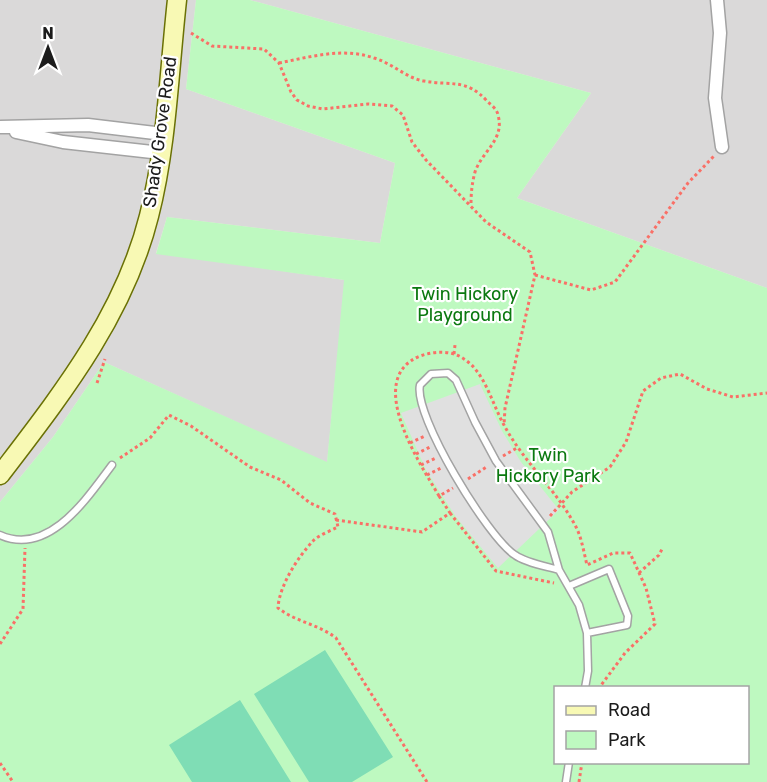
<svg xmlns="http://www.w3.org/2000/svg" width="767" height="782" font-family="Rubik,sans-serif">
  <rect width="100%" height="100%" fill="#eee9e2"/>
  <!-- residential -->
  <path fill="#dad9d9" d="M0 0H196L186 89 395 163 380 243 167 217 156 253 345 280 327 463 104 362 53 437 0 502Z
    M250 0H767V288L517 198 591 93Z"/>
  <!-- park -->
  <path fill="#bef9c0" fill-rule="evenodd" d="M196 0H250L591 93 517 198 767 288V782H0V502L53 437 104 362 327 462 344 280 156 254 167 217 380 243 395 163 186 89ZM556 688H748V762H556Z"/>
  <!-- pitch -->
  <path fill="#7fddb5" d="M325 650 393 757 352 782H309L254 694Z
    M240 700 291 782H192L169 745Z"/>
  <!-- parking -->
  <path fill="#e0e0e0" d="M480 384 502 431 521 462 559 510 498 568 456 517 426 470 401 413Z"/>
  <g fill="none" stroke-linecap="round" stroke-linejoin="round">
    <!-- service casing -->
    <g stroke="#a3a3a3" stroke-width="9">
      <path id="service" d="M0 535C49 557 87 498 112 465
        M559 570C545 566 526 563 515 555 488 538 413 415 420 385L431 374 448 373 456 380 475 422 496 461 548 532 559 570 579 605 587 633 588 671 585 688
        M569 586 609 569 628 616 627 625 587 633
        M566 782 569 762"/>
    </g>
    <!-- minor casing -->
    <g stroke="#a3a3a3" stroke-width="15">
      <path id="minor" d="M717 0 720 33 715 98 722 147
        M0 127 88 125 163 134
        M16 132 63 142 161 153"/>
    </g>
    <!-- secondary casing -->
    <g stroke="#6a7105" stroke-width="21">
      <path id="secondary" d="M0 475C61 395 124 316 149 216 167 146 169 72 177 0"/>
    </g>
    <!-- path -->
    <path stroke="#f97067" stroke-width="3" stroke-dasharray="3 3" stroke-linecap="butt" d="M191 33 212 46 264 49 279 63 291 92 297 100 308 106 323 109 368 104 392 106 403 115 412 142 426 160 486 222 530 252 535 275 505 408 504 425
      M279 63C310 57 343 47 374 58 392 63 406 78 424 81 451 86 466 78 487 101 491 105 497 109 498 115 505 140 482 151 475 172 472 183 471 193 471 204
      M535 275 591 290 615 282 688 183 714 156
      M454 354 455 345
      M97 383 105 359
      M410 443 425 436
      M416 454 430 447
      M503 456 517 448
      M120 458 150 438 169 415 191 426 250 467 281 480 310 503 335 514 338 527C330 531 319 535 313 541 298 557 279 586 278 608 296 622 318 624 336 638L427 782
      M421 465 436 458
      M427 475 441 468
      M468 479 488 466
      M439 496C421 465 363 379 420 356 434 351 452 350 464 359 485 372 492 404 504 425 524 463 558 491 577 529 582 540 584 553 587 565L613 553H630L646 588 655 624 625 653 599 688
      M450 513 496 571 554 583
      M550 516 572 492 610 467 626 442 643 391 661 378 680 374 707 389 733 397 767 393
      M336 520 422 532 450 513 439 496 453 488
      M639 573 659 555 663 547
      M0 644 23 609 25 548
      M0 763 13 782
      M579 782 582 762"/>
    <!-- service -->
    <use href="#service" stroke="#fff" stroke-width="6"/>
    <!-- minor -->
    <use href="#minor" stroke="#fff" stroke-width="12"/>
    <!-- secondary -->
    <use href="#secondary" stroke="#f8f9b4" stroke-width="18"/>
  </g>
  <g text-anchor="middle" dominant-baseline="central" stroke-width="4.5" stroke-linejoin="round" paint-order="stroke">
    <!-- street labels -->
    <g font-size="18" fill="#1c1c1c" stroke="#fff">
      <text transform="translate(160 132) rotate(-82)">Shady Grove Road</text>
    </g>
    <!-- park labels -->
    <g font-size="18" fill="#0b7910" stroke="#fff">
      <text x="465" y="294">Twin Hickory<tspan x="465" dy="21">Playground</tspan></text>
      <text x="548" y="455">Twin<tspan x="548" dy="21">Hickory Park</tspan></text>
    </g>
  </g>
  <!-- legend -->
  <rect x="554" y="686" width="195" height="78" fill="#ffffff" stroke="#a4a4a4" stroke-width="1.5"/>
  <rect x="566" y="706" width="30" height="9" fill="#f8f9b4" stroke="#a4a4a4" stroke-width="1.5"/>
  <text x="608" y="716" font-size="18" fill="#1c1c1c">Road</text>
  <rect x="566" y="731" width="30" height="18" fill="#bef9c0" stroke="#a4a4a4" stroke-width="1.5"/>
  <text x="608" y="746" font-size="18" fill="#1c1c1c">Park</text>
  <!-- north arrow -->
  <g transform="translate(48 48)" stroke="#ffffff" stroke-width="4.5" paint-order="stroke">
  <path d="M0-4.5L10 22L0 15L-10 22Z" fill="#1c1c1c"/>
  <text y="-9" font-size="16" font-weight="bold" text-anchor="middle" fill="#1c1c1c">N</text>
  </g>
</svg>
